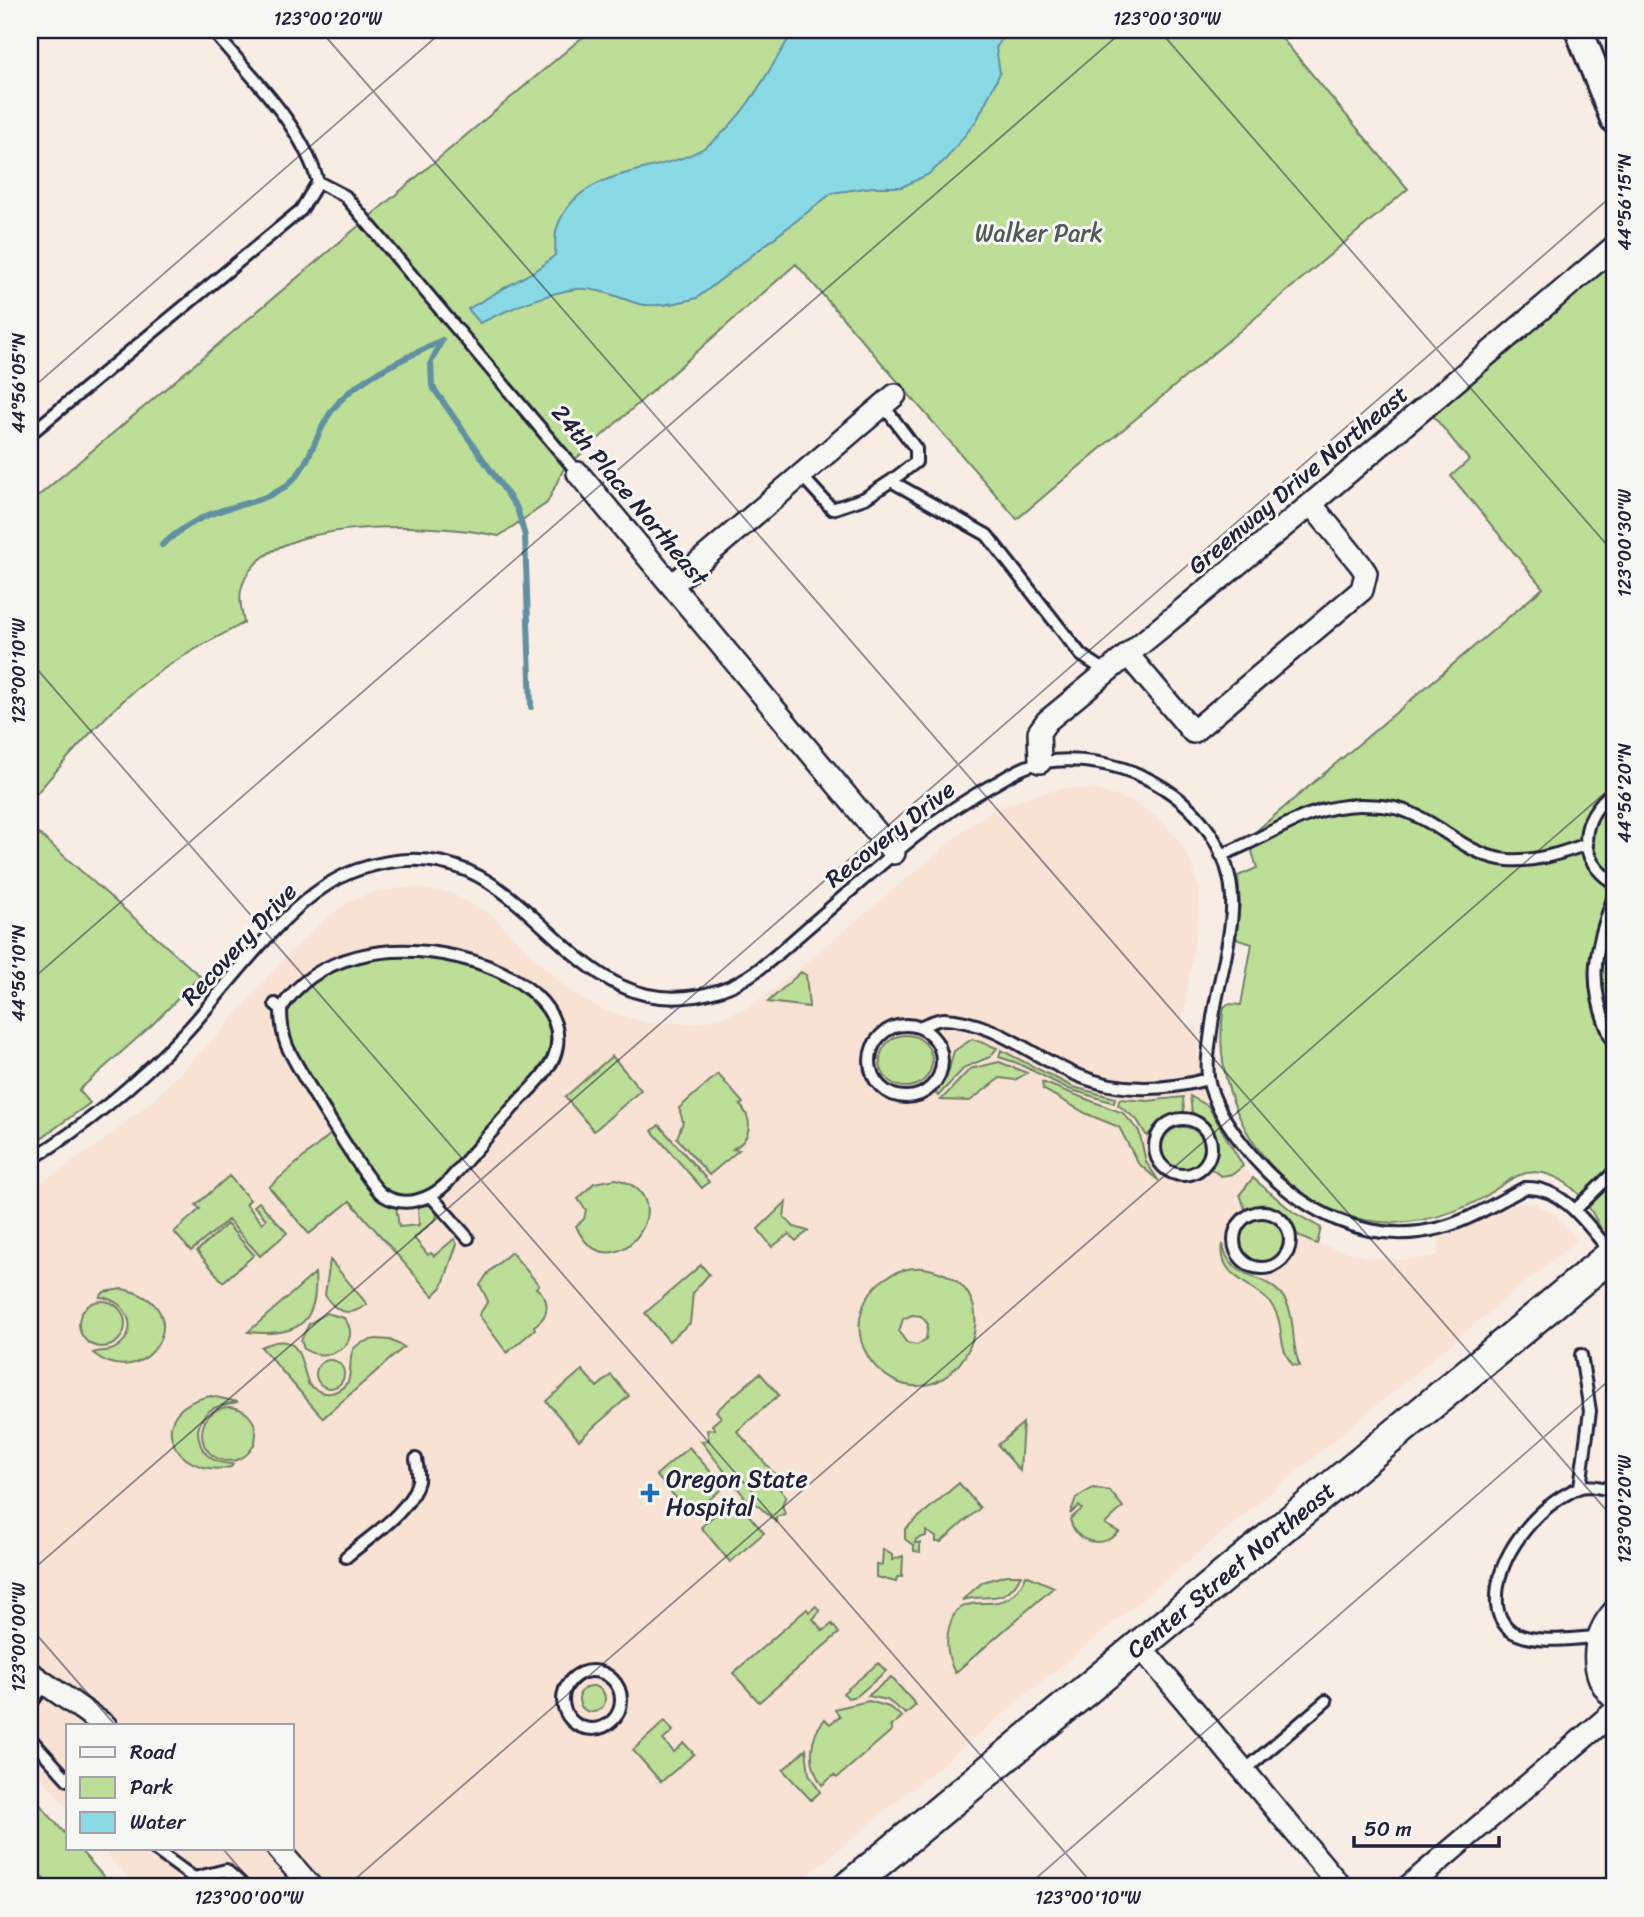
<svg xmlns="http://www.w3.org/2000/svg" width="1644" height="1917" font-family="Sriracha,sans-serif">
  <rect width="100%" height="100%" fill="#f7ede4"/>
  <filter id="ink" filterUnits="userSpaceOnUse"><feTurbulence type="fractalNoise" baseFrequency=".0143" numOctaves="2"/><feDisplacementMap in="SourceGraphic" scale="14" xChannelSelector="R" yChannelSelector="G"/><feConvolveMatrix kernelMatrix="1 2 1 2 8 2 1 2 1" color-interpolation-filters="sRGB"/></filter>
  <g filter="url(#ink)">
    <!-- built -->
    <path fill="#f8e2d3" d="M1066 788 1096 790 1133 802 1155 815 1178 839 1190 860 1200 892 1199 911 1182 1025 1198 1028V1055L1206 1104 1231 1149 1253 1178 1293 1212 1321 1228 1317 1244 1371 1258 1405 1260 1438 1256 1439 1238 1519 1203 1536 1205 1554 1214 1577 1240 793 1887H136L103 1849H292V1726H68V1808L30 1764V1190L99 1144 151 1102 219 1034 288 954 324 920 350 901 374 892 412 887 450 893 492 915 558 981 583 1000 604 1010 647 1023H693L720 1018 749 1007 774 989 975 822 1001 807 1033 795Z"/>
    <!-- green -->
    <path fill="#bdde97" stroke="#708069" stroke-width="2" fill-rule="evenodd" d="M591 30H1275L1408 189 1017 519 796 264 563 470 547 503 499 536C440 524 265 512 242 586 238 598 242 611 244 623 206 643 167 663 134 691 96 724 63 763 30 801V503Z
      M1614 247V1253L1612 1254C1599 1222 1581 1181 1543 1173 1517 1168 1502 1187 1481 1199 1463 1209 1443 1216 1422 1220 1301 1242 1204 1120 1224 1007L1228 1004 1241 1005 1252 944 1238 940 1236 937 1240 903 1238 876 1257 868 1248 838 1543 588 1451 476 1469 460 1426 407Z
      M30 826 200 976 153 1024 79 1090 90 1103 30 1146Z
      M387 955C404 956 424 954 441 957 494 969 584 1009 537 1075L437 1185C417 1201 393 1199 376 1180L297 1053C259 989 338 964 387 955Z
      M801 972 806 975 809 1007 768 1002Z
      M880 1061a26 26 0 1 1 52 0a26 26 0 1 1-52 0Z
      M972 1039 997 1048 990 1057 965 1067 938 1096 935 1093 947 1077 954 1051Z
      M1001 1050 1073 1087 1115 1098 1114 1103 1069 1089 1017 1063 999 1057Z
      M612 1056 641 1090 594 1131 565 1097Z
      M999 1062 1027 1073 1015 1080 1000 1078 970 1101 941 1100 970 1069Z
      M718 1074 743 1103 740 1105C754 1120 751 1140 733 1149L739 1150 709 1175 677 1138 683 1122 679 1108Z
      M1042 1082 1123 1113 1139 1131 1146 1162 1159 1181 1138 1163 1119 1127 1087 1114 1043 1089Z
      M1190 1096 1208 1106 1243 1166 1233 1174 1221 1176 1211 1169C1227 1144 1213 1127 1192 1112Z
      M1183 1097 1184 1112 1164 1118 1147 1136 1137 1120 1118 1105 1120 1099 1148 1101Z
      M659 1125 709 1182 702 1188 652 1131Z
      M1162 1148a21 21 0 1 1 42 0a21 21 0 1 1-42 0Z
      M333 1132C349 1158 364 1197 396 1206L399 1227 419 1225 418 1206 431 1205 437 1213 436 1219 414 1238 428 1255 431 1253 434 1256 454 1239 457 1244 442 1287 433 1296 350 1201 309 1234 269 1187Z
      M229 1176 250 1200 246 1204 262 1223 266 1219 254 1206 259 1202 287 1233 260 1256 228 1220 191 1251 174 1232 200 1209 196 1205Z
      M1253 1178 1293 1212 1321 1228 1317 1244C1310 1241 1301 1239 1296 1233 1282 1212 1274 1196 1245 1209L1240 1194Z
      M616 1179C691 1197 610 1300 576 1226L584 1219 586 1210 578 1199 594 1183Z
      M786 1202 784 1217 794 1227 808 1231 796 1241 789 1234 772 1247 758 1229Z
      M1241 1240a21 21 0 1 1 42 0a21 21 0 1 1-42 0Z
      M227 1224 254 1255 223 1282 197 1251Z
      M1223 1244C1228 1279 1262 1272 1281 1294 1298 1314 1289 1343 1300 1366L1293 1365C1276 1346 1286 1323 1271 1304 1256 1284 1217 1278 1223 1244Z
      M511 1252 539 1285 536 1288C551 1299 550 1316 534 1326L535 1329 507 1353 479 1315 488 1301 480 1285 488 1273Z
      M330 1260 367 1304C351 1317 336 1314 325 1295Z
      M701 1265 709 1274 693 1293 690 1323 669 1341 645 1313Z
      M924 1268C1031 1287 949 1437 877 1368 863 1354 856 1333 861 1314 868 1284 895 1266 924 1268ZM912 1315 921 1316 928 1324 926 1339 917 1345 907 1343 899 1332 903 1319Z
      M315 1273C319 1325 295 1337 248 1332Z
      M122 1289C204 1305 146 1397 93 1353 99 1350 109 1353 117 1347 142 1330 126 1299 100 1297L104 1292Z
      M79 1324a23 23 0 1 1 46 0a23 23 0 1 1-46 0Z
      M326 1313 344 1318C365 1344 327 1365 304 1349L301 1340 309 1324Z
      M376 1339 390 1340 404 1347 323 1418 261 1347C302 1328 299 1361 309 1385 324 1397 336 1396 348 1382 355 1358 341 1345 376 1339Z
      M316 1374a14 14 0 1 1 28 0a14 14 0 1 1-28 0Z
      M582 1370 597 1387 611 1375 629 1396 579 1440 546 1401Z
      M760 1373 779 1395 737 1431 779 1479 778 1487 786 1496 782 1505 785 1514 776 1517V1522L750 1498 747 1500 701 1441 709 1440 707 1430 715 1429 712 1425 721 1417 716 1411Z
      M211 1396 238 1402C219 1405 203 1407 198 1430 198 1451 211 1464 233 1464L231 1467C172 1480 141 1409 211 1396Z
      M202 1434a27 27 0 1 1 54 0a27 27 0 1 1-54 0Z
      M1023 1423 1020 1471 998 1445Z
      M689 1447 724 1487 691 1515 656 1475Z
      M959 1483 980 1508 941 1542H936V1537L926 1531V1536L916 1539 915 1543H920V1552L914 1551V1546L905 1539V1529Z
      M1093 1488 1110 1491 1123 1507 1105 1524 1119 1532C1102 1549 1076 1544 1070 1519L1082 1509 1079 1506 1070 1514 1076 1498Z
      M734 1498 764 1533 730 1562 701 1527Z
      M883 1549 892 1555V1560L903 1556 902 1577H897L896 1582 876 1577V1565H882Z
      M1006 1575H1021C1005 1607 988 1593 962 1600L983 1582Z
      M1026 1575 1054 1587 955 1673C945 1653 944 1631 956 1611 979 1592 1008 1620 1026 1575Z
      M816 1606 820 1611 813 1619 823 1631 832 1624 839 1633 759 1702 733 1673 807 1609 809 1612Z
      M878 1663 886 1671 857 1696 848 1698 843 1693Z
      M891 1677 916 1705 906 1714 887 1700 868 1696Z
      M579 1699a13 13 0 1 1 26 0a13 13 0 1 1-26 0Z
      M869 1701 889 1707 902 1717 890 1727 892 1730 837 1778 834 1775 822 1785C808 1765 808 1738 825 1719L830 1724 840 1716 835 1710 838 1708Z
      M665 1721 673 1731 663 1740 674 1752 684 1743 694 1754 661 1782 633 1750Z
      M806 1749 809 1774 820 1792 811 1800 783 1770Z
      M36 1800 68 1837V1849H79L113 1887H51L30 1864V1806Z"/>
    <!-- water -->
    <path fill="#8adae6" stroke="#6090a2" stroke-width="2" d="M794 30H1021L1002 39 996 48 1000 73 977 120 945 160 929 174 902 187H872L832 193 697 298C679 303 657 308 639 304 619 298 597 287 576 289 543 294 510 309 480 323L468 309 541 267 555 255C556 247 554 236 557 228 579 161 666 178 711 143 747 115 770 68 794 30Z"/>
    <g fill="none" stroke-linecap="round" stroke-linejoin="round">
      <!-- stream -->
      <path stroke="#6090a2" stroke-width="6" d="M442 340 431 362 432 386 517 508 525 536 531 707
        M162 545C176 533 189 523 206 516 231 505 263 503 286 486 311 467 314 434 333 409 358 376 404 360 440 341"/>
      <!-- service casing -->
      <g stroke="#22223b" stroke-width="16">
        <path id="service" d="M318 182 345 196 578 473
          M883 405 916 449V462L891 481
          M30 434 301 210 318 182C301 123 250 76 212 30
          M801 475 832 509 865 498 891 481 987 535 1081 655 1107 672
          M1614 791C1580 817 1574 858 1614 883
          M1221 855C1272 836 1304 806 1360 805 1376 805 1393 806 1408 812 1443 825 1469 857 1508 860 1535 862 1562 853 1587 844
          M1614 896C1593 955 1586 986 1614 1044
          M275 1004 281 1009C281 1022 282 1034 287 1046 297 1068 368 1185 383 1195 405 1209 431 1199 447 1183 470 1156 494 1129 517 1103 530 1089 547 1074 554 1057 589 966 350 897 281 1009
          M870 1061a36 36 0 1 1 72 0a36 36 0 1 1-72 0Z
          M919 1027C927 1024 937 1019 944 1019 994 1021 1033 1057 1077 1075 1120 1093 1164 1091 1208 1079
          M1155 1147a28 28 0 1 1 56 0a28 28 0 1 1-56 0Z
          M30 1160C86 1126 138 1082 184 1034 231 984 290 893 357 870 535 808 556 1043 720 990 754 979 779 952 805 930 866 878 925 821 996 783 1010 775 1027 764 1044 762 1077 757 1116 763 1146 778 1197 803 1235 852 1232 911 1230 949 1217 987 1212 1024 1210 1041 1206 1060 1208 1077 1212 1105 1236 1137 1254 1158 1301 1211 1368 1247 1440 1228 1471 1220 1497 1202 1525 1188 1564 1186 1589 1227 1612 1254
          M431 1196 468 1238
          M1575 1210 1614 1172
          M1234 1240a28 28 0 1 1 56 0a28 28 0 1 1-56 0Z
          M1580 1487 1590 1411 1581 1355
          M346 1557C369 1537 411 1512 418 1481 419 1474 417 1465 416 1459
          M1597 1637C1573 1638 1540 1644 1517 1634 1506 1630 1498 1617 1497 1605 1494 1557 1535 1508 1578 1488 1588 1484 1605 1488 1614 1492
          M563 1700a29 29 0 1 1 58 0a29 29 0 1 1-58 0Z
          M30 1705 45 1684
          M30 1738 68 1780
          M1244 1771 1326 1701
          M154 1849 194 1878 226 1870 245 1887"/>
      </g>
      <!-- minor casing -->
      <g stroke="#22223b" stroke-width="26">
        <path id="minor" d="M578 473 894 853
          M672 585 895 395
          M1128 655 1193 732 1362 590 1366 573 1360 564 1311 504
          M1040 762 1039 732 1047 721 1311 504 1614 247
          M1614 1611C1591 1637 1588 1674 1614 1699
          M1140 1646 1341 1887
          M30 1673 106 1726
          M278 1849 311 1887
          M1408 1887 1614 1712"/>
      </g>
      <!-- tertiary casing -->
      <g stroke="#22223b" stroke-width="32">
        <path id="tertiary" d="M1579 30 1614 119"/>
      </g>
      <!-- secondary casing -->
      <g stroke="#22223b" stroke-width="35">
        <g id="secondary">
          <path id="s1" d="M848 1887 1614 1253"/>
        </g>
      </g>
      <!-- service -->
      <use href="#service" stroke="#f6f6f2" stroke-width="10"/>
      <!-- minor -->
      <use href="#minor" stroke="#f6f6f2" stroke-width="21"/>
      <!-- tertiary -->
      <use href="#tertiary" stroke="#f6f6f2" stroke-width="26"/>
      <!-- secondary -->
      <use href="#secondary" stroke="#f6f6f2" stroke-width="30"/>
    </g>
  </g>
  <!-- ticks -->
  <path fill="none" stroke="#22223b" stroke-width="2" stroke-opacity="0.45" d="M320 30 1614 1519M1159 30 1614 553M30 390 444 30M30 661 1095 1887M30 981 1124 30M30 1572 1614 194M30 1627 116 1726M223 1849 256 1887M346 1887 1614 785M1026 1887 1614 1376"/>
  <!-- markers -->
  <path fill="#1f6fb2" stroke="#f6f6f2" stroke-width="2.5" d="M646.5 1482.5h7v7h7v7h-7v7h-7v-7h-7v-7h7z"/>
  <g text-anchor="middle" dominant-baseline="central" stroke-width="6" stroke-linejoin="round" paint-order="stroke">
    <!-- park labels -->
    <g font-size="24" fill="#505a57" stroke="#f6f6f2">
      <text x="1039" y="233">Walker Park</text>
    </g>
    <!-- street labels -->
    <g font-size="24" fill="#22223b" stroke="#f6f6f2">
      <text transform="translate(1298 480) rotate(-40)">Greenway Drive Northeast</text>
      <text transform="translate(630 495) rotate(50)">24th Place Northeast</text>
      <text transform="translate(890 834) rotate(-38)">Recovery Drive</text>
      <text transform="translate(239 944) rotate(-47)">Recovery Drive</text>
      <text stroke="none"><textPath href="#s1" startOffset="497">Center Street Northeast</textPath></text>
    </g>
    <!-- poi labels -->
    <g font-size="24" fill="#22223b" stroke="#f6f6f2" text-anchor="start">
      <text x="666" y="1479">Oregon State<tspan x="666" dy="28">Hospital</tspan></text>
    </g>
  </g>
  <!-- margin -->
  <rect width="1644" height="1917" fill="none" stroke="#f6f6f2" stroke-width="77"/>
  <!-- legend -->
  <rect x="66" y="1724" width="228" height="126" fill="#f6f6f2" stroke="#a1a1a9" stroke-width="2"/>
  <rect x="80" y="1747" width="35" height="10" fill="#f6f6f2" stroke="#a1a1a9" stroke-width="2"/>
  <text x="130" y="1759" font-size="21" fill="#22223b">Road</text>
  <rect x="80" y="1777" width="35" height="21" fill="#bdde97" stroke="#a1a1a9" stroke-width="2"/>
  <text x="130" y="1794" font-size="21" fill="#22223b">Park</text>
  <rect x="80" y="1812" width="35" height="21" fill="#8adae6" stroke="#a1a1a9" stroke-width="2"/>
  <text x="130" y="1829" font-size="21" fill="#22223b">Water</text>
  <!-- scale -->
  <path d="M1354 1836v10h145v-10" fill="none" stroke="#22223b" stroke-width="3.5"/>
  <text x="1364" y="1836" font-size="21" fill="#22223b" stroke="#f6f6f2" stroke-width="5" paint-order="stroke">50 m</text>
  <rect x="38" y="38" width="1568" height="1840" fill="none" stroke="#22223b" stroke-width="2.5"/>
  <g font-size="18" text-anchor="middle" fill="#22223b">
    <text x="328" y="25">123°00'20"W</text>
    <text x="1167" y="25">123°00'30"W</text>
    <text transform="translate(1625 202) rotate(-90)" y="6">44°56'15"N</text>
    <text transform="translate(19 383) rotate(-90)" y="6">44°56'05"N</text>
    <text transform="translate(1625 543) rotate(-90)" y="6">123°00'30"W</text>
    <text transform="translate(19 671) rotate(-90)" y="6">123°00'10"W</text>
    <text transform="translate(1625 793) rotate(-90)" y="6">44°56'20"N</text>
    <text transform="translate(19 973) rotate(-90)" y="6">44°56'10"N</text>
    <text transform="translate(1625 1509) rotate(-90)" y="6">123°00'20"W</text>
    <text transform="translate(19 1637) rotate(-90)" y="6">123°00'00"W</text>
    <text x="249" y="1904">123°00'00"W</text>
    <text x="1088" y="1904">123°00'10"W</text>
  </g>
</svg>
